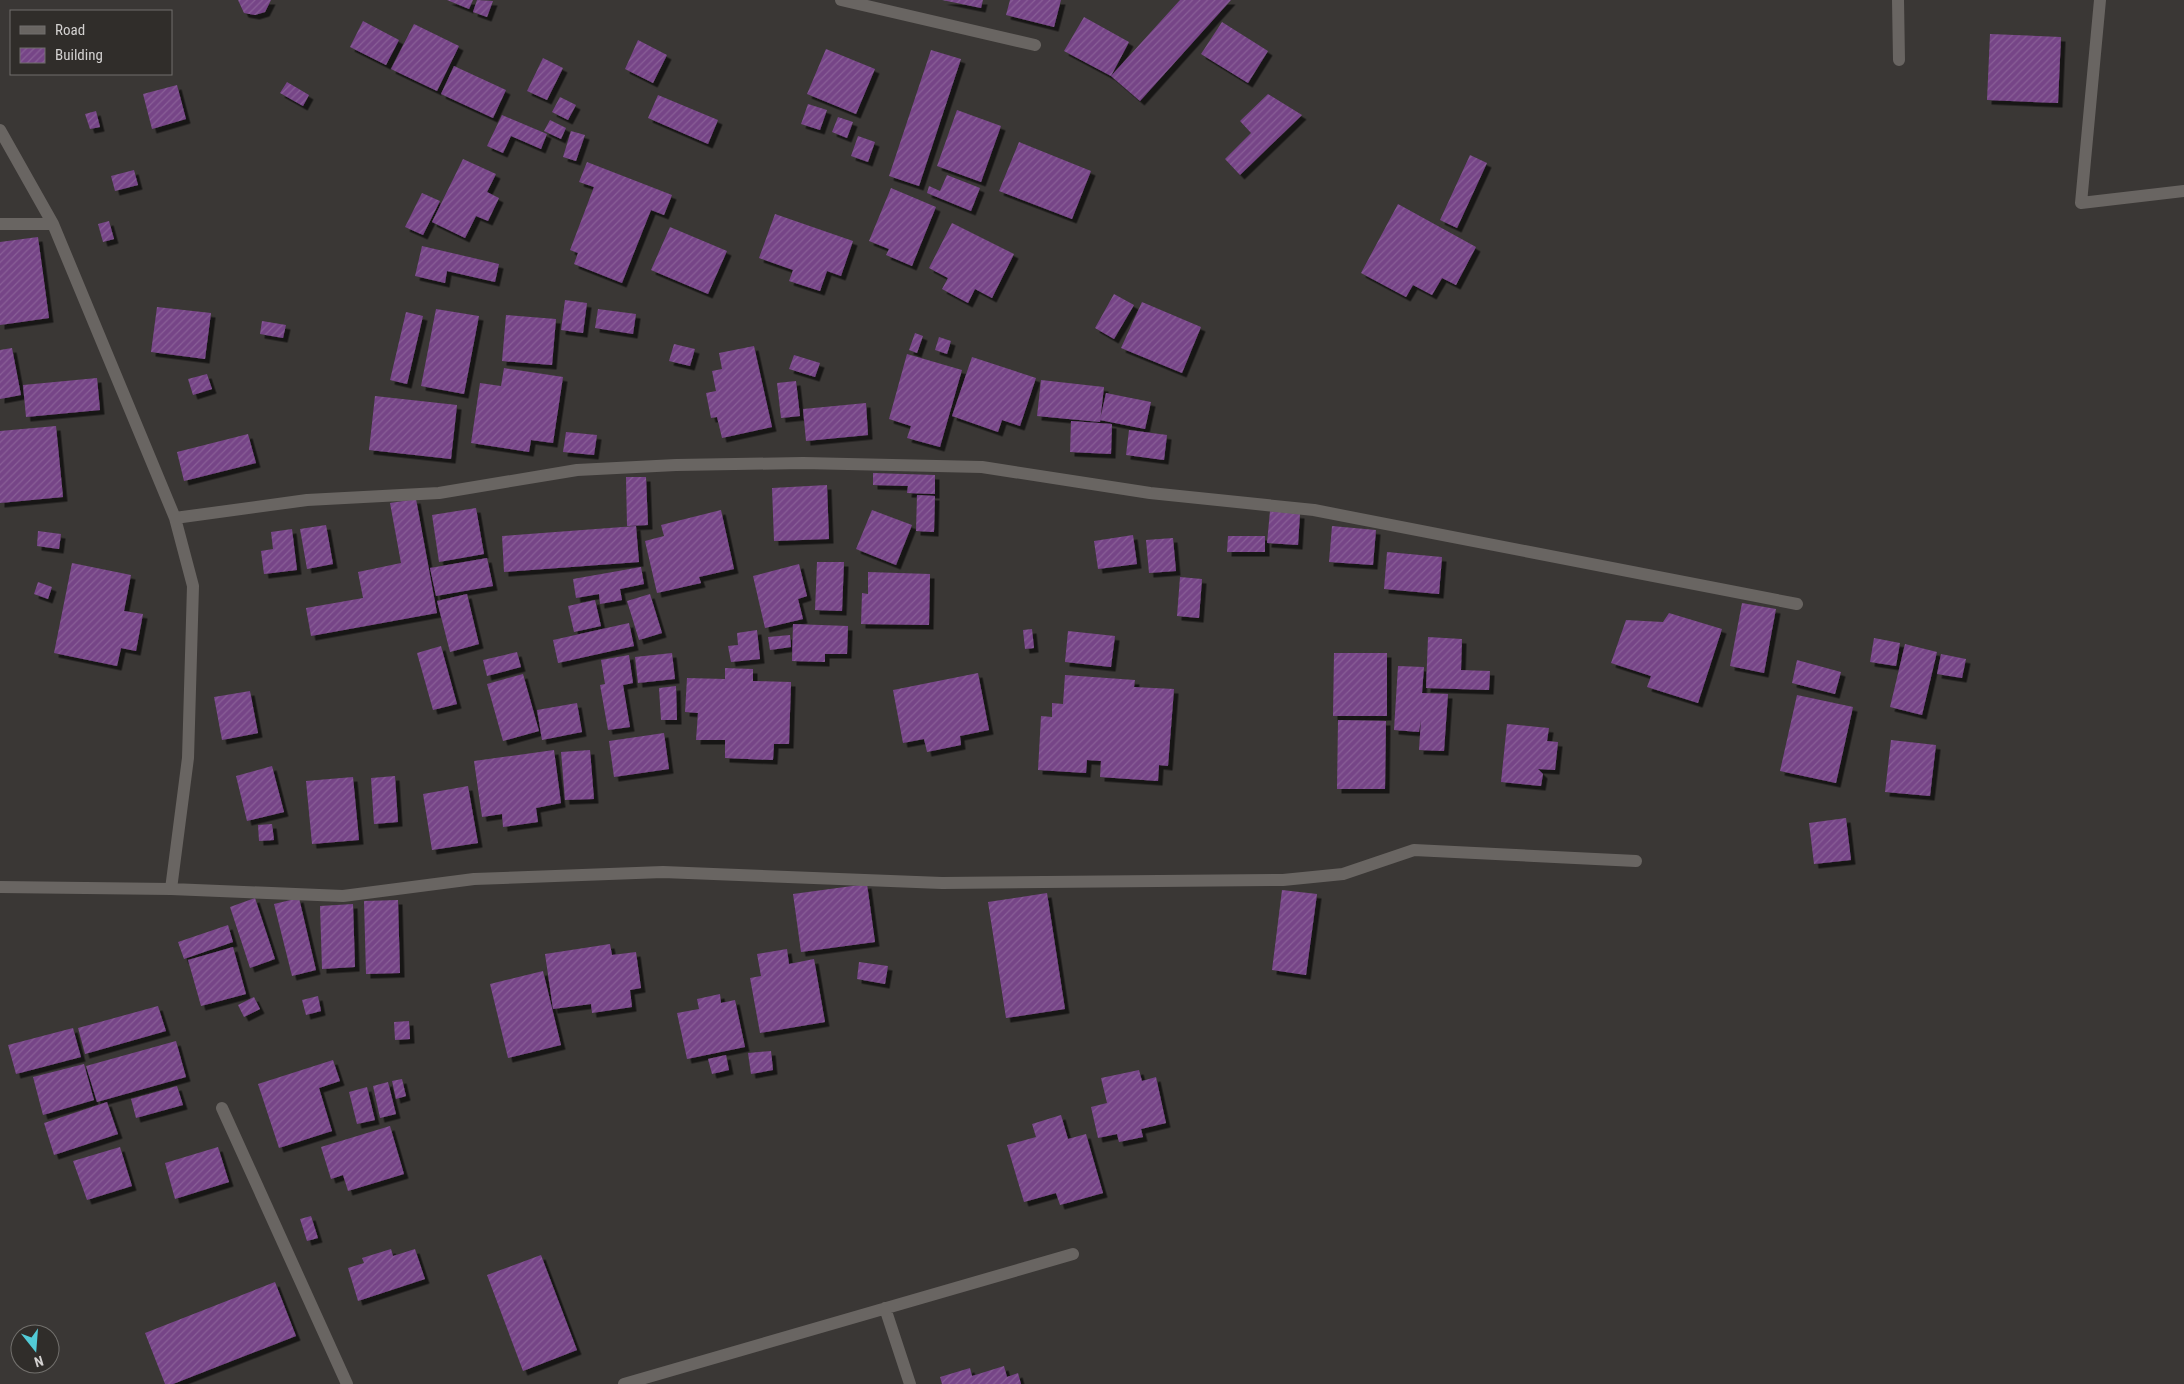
<svg xmlns="http://www.w3.org/2000/svg" width="2184" height="1384" font-family="'Roboto Condensed',sans-serif">
  <defs>
    <pattern id="building-hatch" width="6" height="6" patternUnits="userSpaceOnUse" patternTransform="scale(1.25)"><rect width="6" height="6" fill="#764587"/><path d="M-1 1l2-2M0 6l6-6M5 7l2-2" fill="none" stroke="#895f97"/></pattern>
    <filter id="shadow"><feDropShadow dx="4.5" dy="4.5" stdDeviation="0" flood-color="#0009"/></filter>
  </defs>
  <rect width="100%" height="100%" fill="#3a3735"/>
  <!-- building -->
  <path fill="url(#building-hatch)" filter="url(#shadow)" d="M238 0H271L265 12 255 15 244 13Z
    M447 0H473L469 9Z
    M477 0 493 1 487 17 473 12Z
    M942 0H983L981 8Z
    M1010 0H1061L1054 27 1006 15Z
    M1180 0H1231L1140 101 1111 76 1064 51 1084 17 1129 42 1111 76Z
    M363 21 399 40 386 65 350 47Z
    M1222 22 1268 51 1248 83 1201 54Z
    M414 24 459 46 437 91 391 69Z
    M1990 34 2061 37 2058 103 1987 100Z
    M638 40 667 55 653 83 625 69Z
    M826 49 875 69 856 114 807 94Z
    M931 50 961 59 919 186 889 176Z
    M543 58 563 68 547 100 527 91Z
    M454 66 506 90 493 118 441 94Z
    M287 82 309 95 303 106 280 93Z
    M177 85 186 119 152 129 143 94Z
    M1268 94 1302 115 1240 175 1225 159 1251 133 1240 121Z
    M658 95 718 120 708 144 648 118Z
    M560 97 576 105 568 120 552 112Z
    M808 104 827 110 820 130 801 124Z
    M957 110 1001 126 981 182 937 166Z
    M96 111 100 127 90 129 85 114Z
    M502 115 547 134 541 149 511 136 503 153 487 146Z
    M838 117 853 122 847 138 832 132Z
    M550 120 566 128 561 139 544 131Z
    M571 131 585 135 576 161 563 157Z
    M858 136 875 142 868 162 851 156Z
    M1019 142 1091 171 1072 219 999 191Z
    M1470 155 1487 163 1457 228 1440 220Z
    M463 159 496 174 487 192 499 198 488 221 476 216 465 238 432 222Z
    M587 162 672 195 664 215 651 210 622 283 574 264 578 253 570 250 594 187 579 182Z
    M134 170 138 185 115 191 111 176Z
    M947 175 980 188 971 211 927 193 929 186 940 191Z
    M891 188 936 207 912 266 886 255 889 249 869 241Z
    M422 193 440 201 423 235 405 227Z
    M1398 204 1476 247 1456 285 1442 278 1432 295 1413 285 1406 297 1361 273Z
    M775 214 853 241 841 276 827 271 820 291 789 281 793 270 759 258Z
    M109 221 114 239 103 242 98 224Z
    M952 223 1014 254 992 298 975 289 968 303 942 289 948 278 929 268Z
    M670 227 727 251 708 294 651 270Z
    M38 237 49 318 0 325V242Z
    M422 246 499 264 495 282 447 271 445 283 415 276Z
    M1114 294 1134 305 1114 339 1095 328Z
    M565 300 587 303 583 333 561 330Z
    M1142 302 1201 327 1182 373 1121 348Z
    M157 307 211 313 205 359 151 352Z
    M436 309 479 316 464 394 421 386Z
    M598 309 636 314 633 334 595 328Z
    M406 312 423 316 407 384 390 380Z
    M506 315 556 319 552 365 502 361Z
    M262 321 286 325 283 338 260 334Z
    M915 333 923 336 917 353 909 350Z
    M939 337 951 341 947 354 935 350Z
    M674 344 695 349 690 366 669 361Z
    M754 346 772 427 722 438 717 417 711 418 706 393 716 391 712 371 722 369 719 353Z
    M12 348 21 395 0 399V350Z
    M907 354 962 370 940 447 907 438 911 426 889 419Z
    M794 355 820 363 815 377 789 369Z
    M972 357 1036 378 1020 426 1002 420 998 432 952 416Z
    M504 368 563 377 553 443 531 440 529 452 471 443 480 383 501 386Z
    M207 374 212 389 193 395 188 379Z
    M97 378 100 410 26 417 23 385Z
    M1041 380 1104 387 1100 422 1037 416Z
    M796 381 800 416 781 418 777 383Z
    M1106 393 1151 402 1145 429 1100 420Z
    M375 396 457 405 451 459 369 450Z
    M866 403 868 435 806 441 803 409Z
    M1071 421 1112 424 1111 454 1070 452Z
    M56 426 63 497 0 503V431Z
    M1129 430 1167 435 1164 460 1126 455Z
    M566 432 597 435 594 455 563 452Z
    M248 434 256 463 184 481 177 452Z
    M873 473 935 475V494L907 493 908 486 873 485Z
    M626 477H646L648 525 627 526Z
    M827 485 829 539 774 541 772 488Z
    M917 495 935 496 934 532 916 531Z
    M416 499 437 613 311 636 306 608 363 598 358 572 401 563 390 503Z
    M476 508 484 554 439 562 432 515Z
    M721 510 734 569 699 577 701 583 657 593 645 541 664 536 661 525Z
    M872 510 912 525 896 565 856 549Z
    M1270 511 1300 514 1298 545 1267 543Z
    M326 525 333 564 307 569 300 529Z
    M636 526 639 562 504 572 502 536Z
    M1332 526 1376 530 1373 565 1329 562Z
    M292 529 297 570 264 574 261 551 273 549 271 532Z
    M38 531 61 534 59 549 37 546Z
    M1133 535 1137 564 1098 569 1094 541Z
    M1228 536H1265V552H1227Z
    M1173 538 1176 571 1149 573 1146 540Z
    M1387 552 1442 557 1439 594 1384 589Z
    M487 558 493 586 436 596 430 568Z
    M817 562H844L842 611 815 610Z
    M72 563 131 575 124 611 143 614 136 651 121 648 117 666 54 653Z
    M799 564 807 596 798 599 803 619 765 628 753 576Z
    M641 567 644 584 620 589 622 600 600 604 599 594 576 598 573 579Z
    M868 572 930 574 929 625 861 624 862 593 868 594Z
    M1180 577 1202 579 1199 618 1177 616Z
    M38 582 52 587 48 599 34 594Z
    M467 594 479 644 450 652 437 601Z
    M650 594 662 633 639 640 627 601Z
    M595 600 601 626 574 632 568 606Z
    M1742 603 1776 609 1764 673 1730 666Z
    M1669 613 1722 629 1698 703 1647 687 1651 676 1611 663 1626 620 1663 622Z
    M629 623 634 646 558 663 553 640Z
    M793 624 848 626 847 654H825V662L792 661Z
    M1032 629 1034 648 1025 649 1023 630Z
    M757 630 760 659 731 662 728 646 738 645 737 633Z
    M1068 631 1115 636 1111 667 1065 662Z
    M790 635 791 647 770 650 768 637Z
    M1428 637 1462 639 1461 670 1490 671 1489 690 1426 688Z
    M1874 638 1900 643 1896 666 1870 662Z
    M1905 644 1937 652 1922 715 1890 707Z
    M441 646 457 704 433 710 417 653Z
    M517 652 521 667 487 676 483 660Z
    M672 653 675 679 638 683 635 657Z
    M1334 653H1387V716H1333Z
    M1941 654 1966 659 1962 678 1937 674Z
    M629 655 633 683 623 685 630 727 608 730 600 685 605 684 601 660Z
    M1797 660 1841 672 1835 694 1792 683Z
    M1398 666 1424 667 1422 693 1448 694 1444 751 1419 750 1421 720 1419 732 1394 730Z
    M725 668 753 669V681L791 682 789 744H774L773 760 725 758V740H696L698 713 685 712 687 678 725 679Z
    M978 673 989 730 960 736 961 745 927 752 924 739 903 743 893 690Z
    M523 674 539 731 503 741 487 684Z
    M1065 675 1135 680 1134 687 1174 689 1168 766 1159 765 1158 781 1100 777 1101 761 1087 760 1086 773 1038 770 1041 716 1052 717V703L1063 704Z
    M676 686 677 720H661L659 688Z
    M250 691 258 733 222 740 214 697Z
    M1797 695 1853 707 1836 783 1780 771Z
    M577 703 582 732 542 740 537 710Z
    M1338 720 1386 721 1385 789H1337Z
    M1507 724 1549 728 1547 741 1558 742 1555 770 1538 769 1543 774 1541 786 1501 782Z
    M664 733 669 769 614 777 609 741Z
    M1891 740 1936 745 1930 796 1885 792Z
    M554 750 561 803 536 808 538 822 503 827 502 814 482 817 474 761Z
    M590 750 594 799 565 800 561 752Z
    M272 766 284 812 247 821 236 776Z
    M395 776 398 822 374 824 371 778Z
    M353 777 359 840 312 844 306 781Z
    M468 786 478 843 432 850 423 794Z
    M1846 818 1851 860 1814 864 1809 823Z
    M272 824 274 840 259 841 258 825Z
    M867 884 875 942 801 952 793 894Z
    M1282 890 1317 894 1306 975 1272 970Z
    M1047 893 1065 1009 1006 1018 988 902Z
    M255 898 275 959 250 968 230 907Z
    M299 898 316 970 292 976 274 904Z
    M398 900 400 973 366 974 364 901Z
    M353 904 355 967 322 969 320 906Z
    M228 925 233 942 184 959 178 942Z
    M610 944 612 955 636 952 641 988 630 990 632 1007 592 1013 591 1004 553 1009 545 954Z
    M233 947 246 994 201 1006 188 960Z
    M787 949 789 964 814 959 825 1022 760 1033 750 978 761 976 757 954Z
    M859 962 888 966 885 984 857 979Z
    M543 971 561 1045 508 1058 490 984Z
    M720 994 721 1003 735 1000 745 1047 687 1059 677 1013 699 1009 697 999Z
    M318 996 321 1011 306 1015 302 1000Z
    M254 997 260 1009 244 1017 238 1005Z
    M158 1006 166 1031 85 1054 78 1028Z
    M409 1021 410 1039 395 1040 394 1022Z
    M73 1028 81 1057 16 1074 8 1045Z
    M176 1041 186 1077 97 1102 86 1066Z
    M771 1051 773 1070 751 1074 748 1053Z
    M726 1055 729 1070 712 1074 708 1059Z
    M333 1060 340 1081 319 1088 332 1131 279 1148 258 1084Z
    M84 1064 94 1100 43 1115 33 1077Z
    M1139 1070 1142 1081 1156 1077 1166 1123 1141 1129 1143 1137 1119 1142 1117 1134 1098 1138 1091 1107 1107 1103 1101 1078Z
    M402 1079 406 1096 396 1099 392 1081Z
    M388 1082 396 1114 380 1118 373 1086Z
    M177 1086 183 1105 136 1118 131 1099Z
    M367 1087 375 1120 357 1124 349 1092Z
    M107 1102 118 1134 54 1155 44 1123Z
    M1061 1115 1068 1139 1086 1134 1103 1193 1060 1205 1056 1193 1024 1202 1007 1145 1036 1137 1032 1124Z
    M390 1126 404 1174 348 1191 343 1175 331 1179 321 1147Z
    M120 1147 132 1186 87 1200 73 1161Z
    M218 1147 229 1182 175 1199 165 1163Z
    M311 1216 318 1238 307 1241 300 1219Z
    M391 1249 393 1256 415 1249 425 1279 358 1301 348 1268 364 1263 362 1258Z
    M541 1255 577 1350 523 1371 487 1275Z
    M275 1282 296 1336 173 1384H165L145 1333Z
    M1004 1366 1007 1377 1018 1373 1021 1384H942L940 1377 970 1368 972 1376Z"/>
  <g fill="none" stroke-linecap="round" stroke-linejoin="round">
    <!-- minor -->
    <path stroke="#696562" stroke-width="12" d="M841 0 1035 45
      M1898 0 1899 60
      M2100 0 2081 203 2184 191
      M0 130 53 224 175 518 193 586 188 758 171 889
      M0 224H53
      M175 518 307 500 439 493 577 470 676 465 803 463 982 467 1150 493 1314 510 1797 604
      M0 887 171 889 343 896 474 879 663 872 942 883 1283 880 1343 874 1414 850 1636 861
      M222 1108 347 1384
      M885 1308 910 1384
      M624 1384 1073 1254"/>
  </g>
  <!-- legend -->
  <rect x="10" y="10" width="162" height="65" fill="#302d2a" stroke="#716f6c"/>
  <rect x="20" y="26" width="25" height="8" fill="#696562" stroke="#716f6c"/>
  <text x="55" y="35" font-size="15" fill="#d3d1d0">Road</text>
  <rect x="20" y="48" width="25" height="15" fill="url(#building-hatch)" stroke="#716f6c"/>
  <text x="55" y="60" font-size="15" fill="#d3d1d0">Building</text>
  <!-- north arrow -->
  <g transform="translate(35 1349) rotate(163)"><circle r="24" fill="#302d2a" stroke="#716f6c"/>
  <path d="M0-4L9 19L0 12L-9 19Z" fill="#52cbd7"/>
  <text y="-8" font-size="14" font-weight="bold" text-anchor="middle" fill="#d3d1d0">N</text>
  </g>
</svg>
